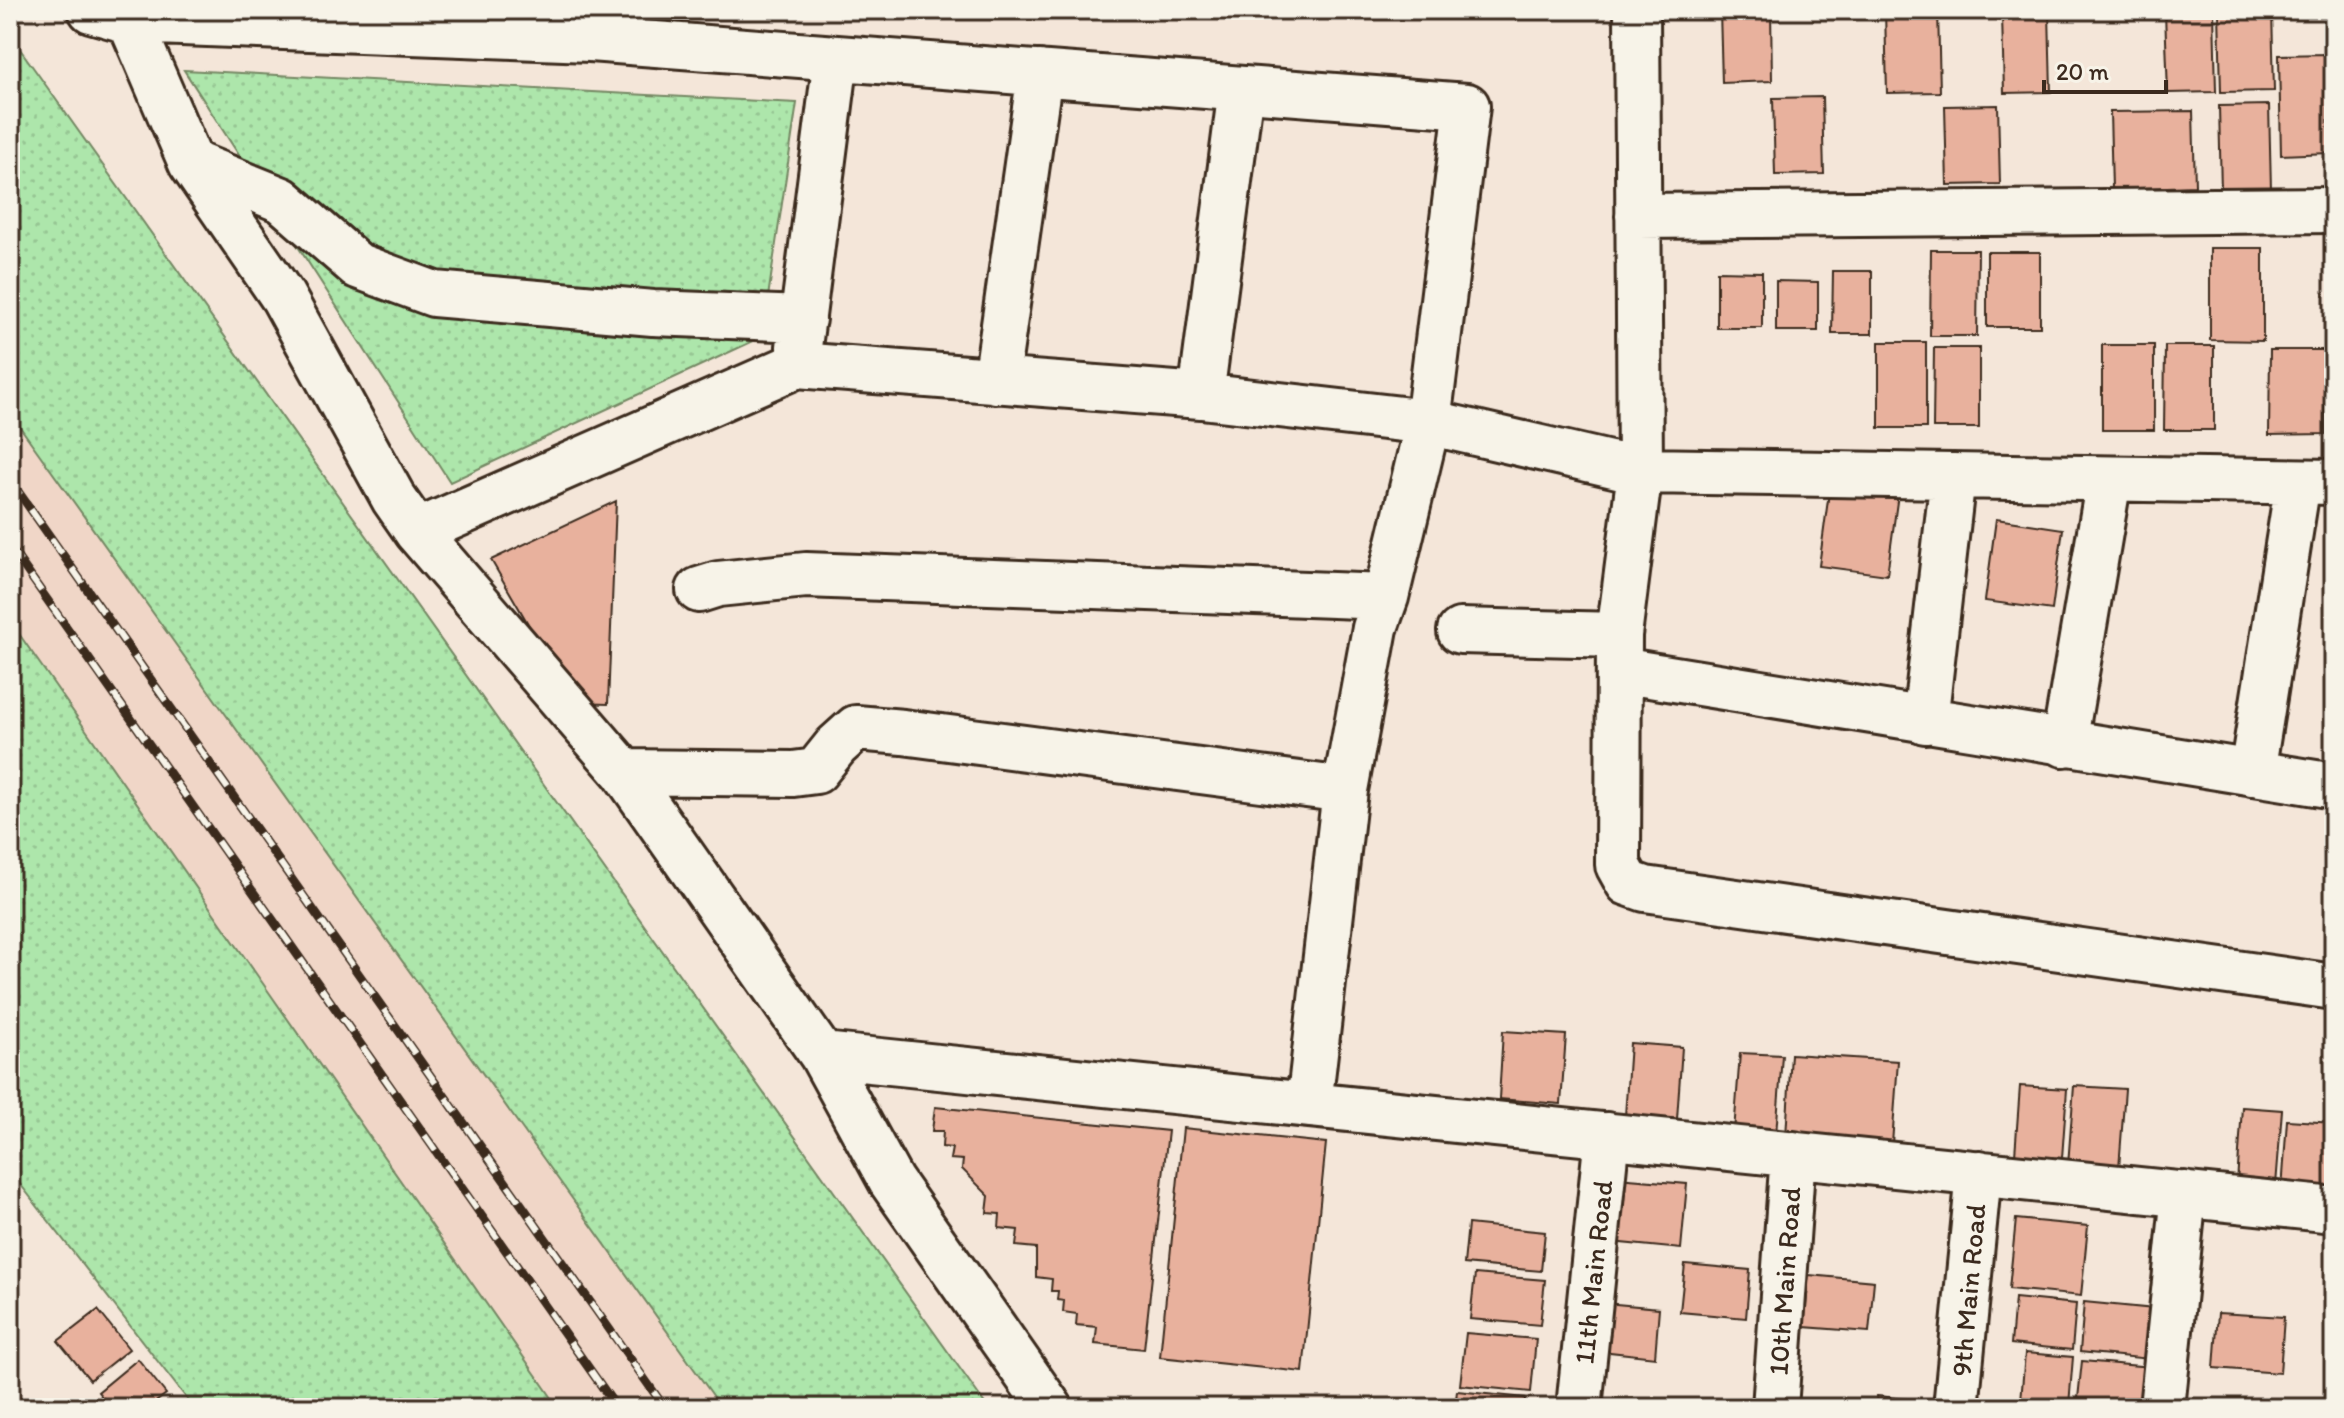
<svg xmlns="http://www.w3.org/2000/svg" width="2344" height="1418" font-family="Itim,sans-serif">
  <defs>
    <pattern id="grass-dots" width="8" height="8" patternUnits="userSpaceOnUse" patternTransform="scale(2)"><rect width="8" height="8" fill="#ade6ab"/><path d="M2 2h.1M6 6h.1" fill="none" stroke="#96c593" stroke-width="1.8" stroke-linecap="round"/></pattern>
  </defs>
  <rect width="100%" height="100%" fill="#f4e6d9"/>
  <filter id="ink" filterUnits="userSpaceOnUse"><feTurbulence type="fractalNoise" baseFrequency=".0125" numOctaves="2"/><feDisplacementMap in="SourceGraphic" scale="16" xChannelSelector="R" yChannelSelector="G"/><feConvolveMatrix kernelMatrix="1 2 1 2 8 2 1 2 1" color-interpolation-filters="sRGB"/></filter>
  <g filter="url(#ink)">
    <!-- built -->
    <path fill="#f0d6c7" d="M10 413 722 1408H559L10 621Z"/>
    <!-- grass -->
    <path fill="url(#grass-dots)" stroke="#748864" stroke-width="2" d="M10 35 988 1408H722L10 413Z
      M184 70 797 103 762 337 450 482Z
      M10 621 559 1408H194L10 1171Z"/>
    <!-- building -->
    <path fill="#e8b19d" stroke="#3b2a1e" stroke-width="2" d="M1720 10H1771L1772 81 1722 83Z
      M1885 10H1938L1940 92 1887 93Z
      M2219 10H2272L2274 91 2221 92Z
      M2049 12 2051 92 2004 93 2002 14Z
      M2214 12 2216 92 2168 93 2165 13Z
      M2327 54 2329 153 2281 155 2279 55Z
      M1822 97 1824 174 1775 175 1773 98Z
      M1998 105 2000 184 1947 185 1945 106Z
      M2269 105 2271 190 2221 191 2219 106Z
      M2193 111 2195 186 2112 189 2110 112Z
      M2210 248H2263V341L2210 340Z
      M1931 250H1978L1977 336H1930Z
      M1987 252H2040V327H1987Z
      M1717 271 1762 272V328H1717Z
      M1833 271H1872V334H1832Z
      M1776 281 1818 282V331H1776Z
      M1879 342H1926V428H1879Z
      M2102 345H2154V430H2102Z
      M2165 346H2214V430H2164Z
      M1934 348H1979V428H1933Z
      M2270 350H2325V434L2269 435Z
      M1830 485 1898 494 1887 575 1819 566Z
      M616 501 608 704 574 703 491 560Z
      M1996 519 2063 529 2052 610 1985 601Z
      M1503 1031 1566 1035 1561 1104 1499 1099Z
      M1630 1043 1682 1047 1677 1119 1625 1116Z
      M1740 1053 1782 1055 1776 1135 1734 1132Z
      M1791 1054 1898 1061 1892 1144 1786 1137Z
      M2020 1086 2067 1089 2062 1158 2015 1155Z
      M2074 1086 2125 1089 2119 1168 2068 1165Z
      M935 1107 1168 1131 1144 1349 1095 1344 1097 1327 1076 1325 1077 1314 1063 1312 1064 1301 1057 1300 1058 1291H1051L1052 1279 1036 1277V1248L1016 1246 1018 1230 999 1228 1000 1214 987 1213 989 1196 962 1169 963 1160 950 1159 952 1148 942 1147 943 1131H932Z
      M2242 1107 2282 1110 2276 1185 2237 1183Z
      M2287 1120 2334 1123 2333 1193 2282 1190Z
      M1183 1128 1326 1143 1303 1372 1160 1357Z
      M1617 1178 1687 1184 1681 1249 1611 1242Z
      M2016 1219 2088 1226 2081 1296 2009 1289Z
      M1468 1224 1545 1232 1541 1271 1464 1264Z
      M1685 1264 1750 1270 1746 1318 1680 1312Z
      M1475 1274 1545 1280 1540 1325 1470 1319Z
      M1809 1275 1874 1281 1869 1332 1804 1327Z
      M2015 1298 2076 1304 2072 1350 2011 1344Z
      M2084 1302 2154 1309 2150 1359 2080 1352Z
      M1605 1303 1659 1308 1655 1357 1601 1351Z
      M98 1310 129 1349 90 1380 58 1341Z
      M2218 1313 2284 1317 2280 1373 2214 1368Z
      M1466 1333 1536 1339 1531 1392 1460 1385Z
      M2025 1353 2073 1357 2069 1405 2021 1401Z
      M138 1359 166 1394 148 1408H111L98 1392Z
      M2082 1361 2151 1367 2147 1408H2077Z
      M1457 1391 1525 1398 1524 1408H1455Z
      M1877 1396 1926 1401 1925 1408H1876Z"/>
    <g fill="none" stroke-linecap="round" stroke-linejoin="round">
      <!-- minor casing -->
      <g stroke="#3b2a1e" stroke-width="50">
        <path id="minor" d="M91 10 130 21 590 39 1467 106 1428 422 1386 597 1375 628 1345 790 1309 1105
          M1637 10 1640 471 1619 635 1618 865 1628 883 1645 889 2334 987
          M130 21 191 163 283 297 394 499 417 532 624 772 822 1055 891 1181 1050 1408
          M191 163 282 200 358 266 434 294 653 313 803 319
          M1638 216 2334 210
          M799 347 836 58
          M996 381 1040 73
          M1201 396 1241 89
          M417 532 797 365 1201 396 1428 422 1640 471 2334 482
          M699 590 718 584 806 575 1386 597
          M1460 631 1619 635
          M1619 670 2334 786
          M1925 721 1953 476
          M2064 744 2109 479
          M624 772 793 774 816 771 836 746 856 728 903 732 1345 790
          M2252 773 2298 482
          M822 1055 2334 1210
          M1579 1408 1607 1135
          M1775 1408 1793 1154
          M1956 1408 1979 1173
          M2162 1408 2184 1194"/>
      </g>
      <!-- minor -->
      <use href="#minor" stroke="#f7f3e8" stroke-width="44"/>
      <!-- rail casing -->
      <g stroke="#3b2a1e" stroke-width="9">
        <path id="rail" d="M10 480 665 1408
          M10 547 617 1408"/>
      </g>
      <!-- rail -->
      <use href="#rail" stroke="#f7f3e8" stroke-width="6" stroke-dasharray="18" stroke-linecap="butt"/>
    </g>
  </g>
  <g text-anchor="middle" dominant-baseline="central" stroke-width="8" stroke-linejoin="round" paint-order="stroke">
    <!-- street labels -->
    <g font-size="28" fill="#3b2a1e" stroke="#f7f3e8">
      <text transform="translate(1593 1272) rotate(-84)">11th Main Road</text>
      <text transform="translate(1784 1281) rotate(-86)">10th Main Road</text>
      <text transform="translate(1968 1290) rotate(-85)">9th Main Road</text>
    </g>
  </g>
  <!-- margin -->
  <rect width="2344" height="1418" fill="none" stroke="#f7f3e8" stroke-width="40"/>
  <rect x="20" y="20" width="2304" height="1378" fill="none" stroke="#3b2a1e" stroke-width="3" filter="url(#ink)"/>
  <!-- scale -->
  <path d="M2044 80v12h122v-12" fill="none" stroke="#3b2a1e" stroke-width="4"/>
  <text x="2056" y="80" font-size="24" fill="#3b2a1e" stroke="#f7f3e8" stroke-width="6" paint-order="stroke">20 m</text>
</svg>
